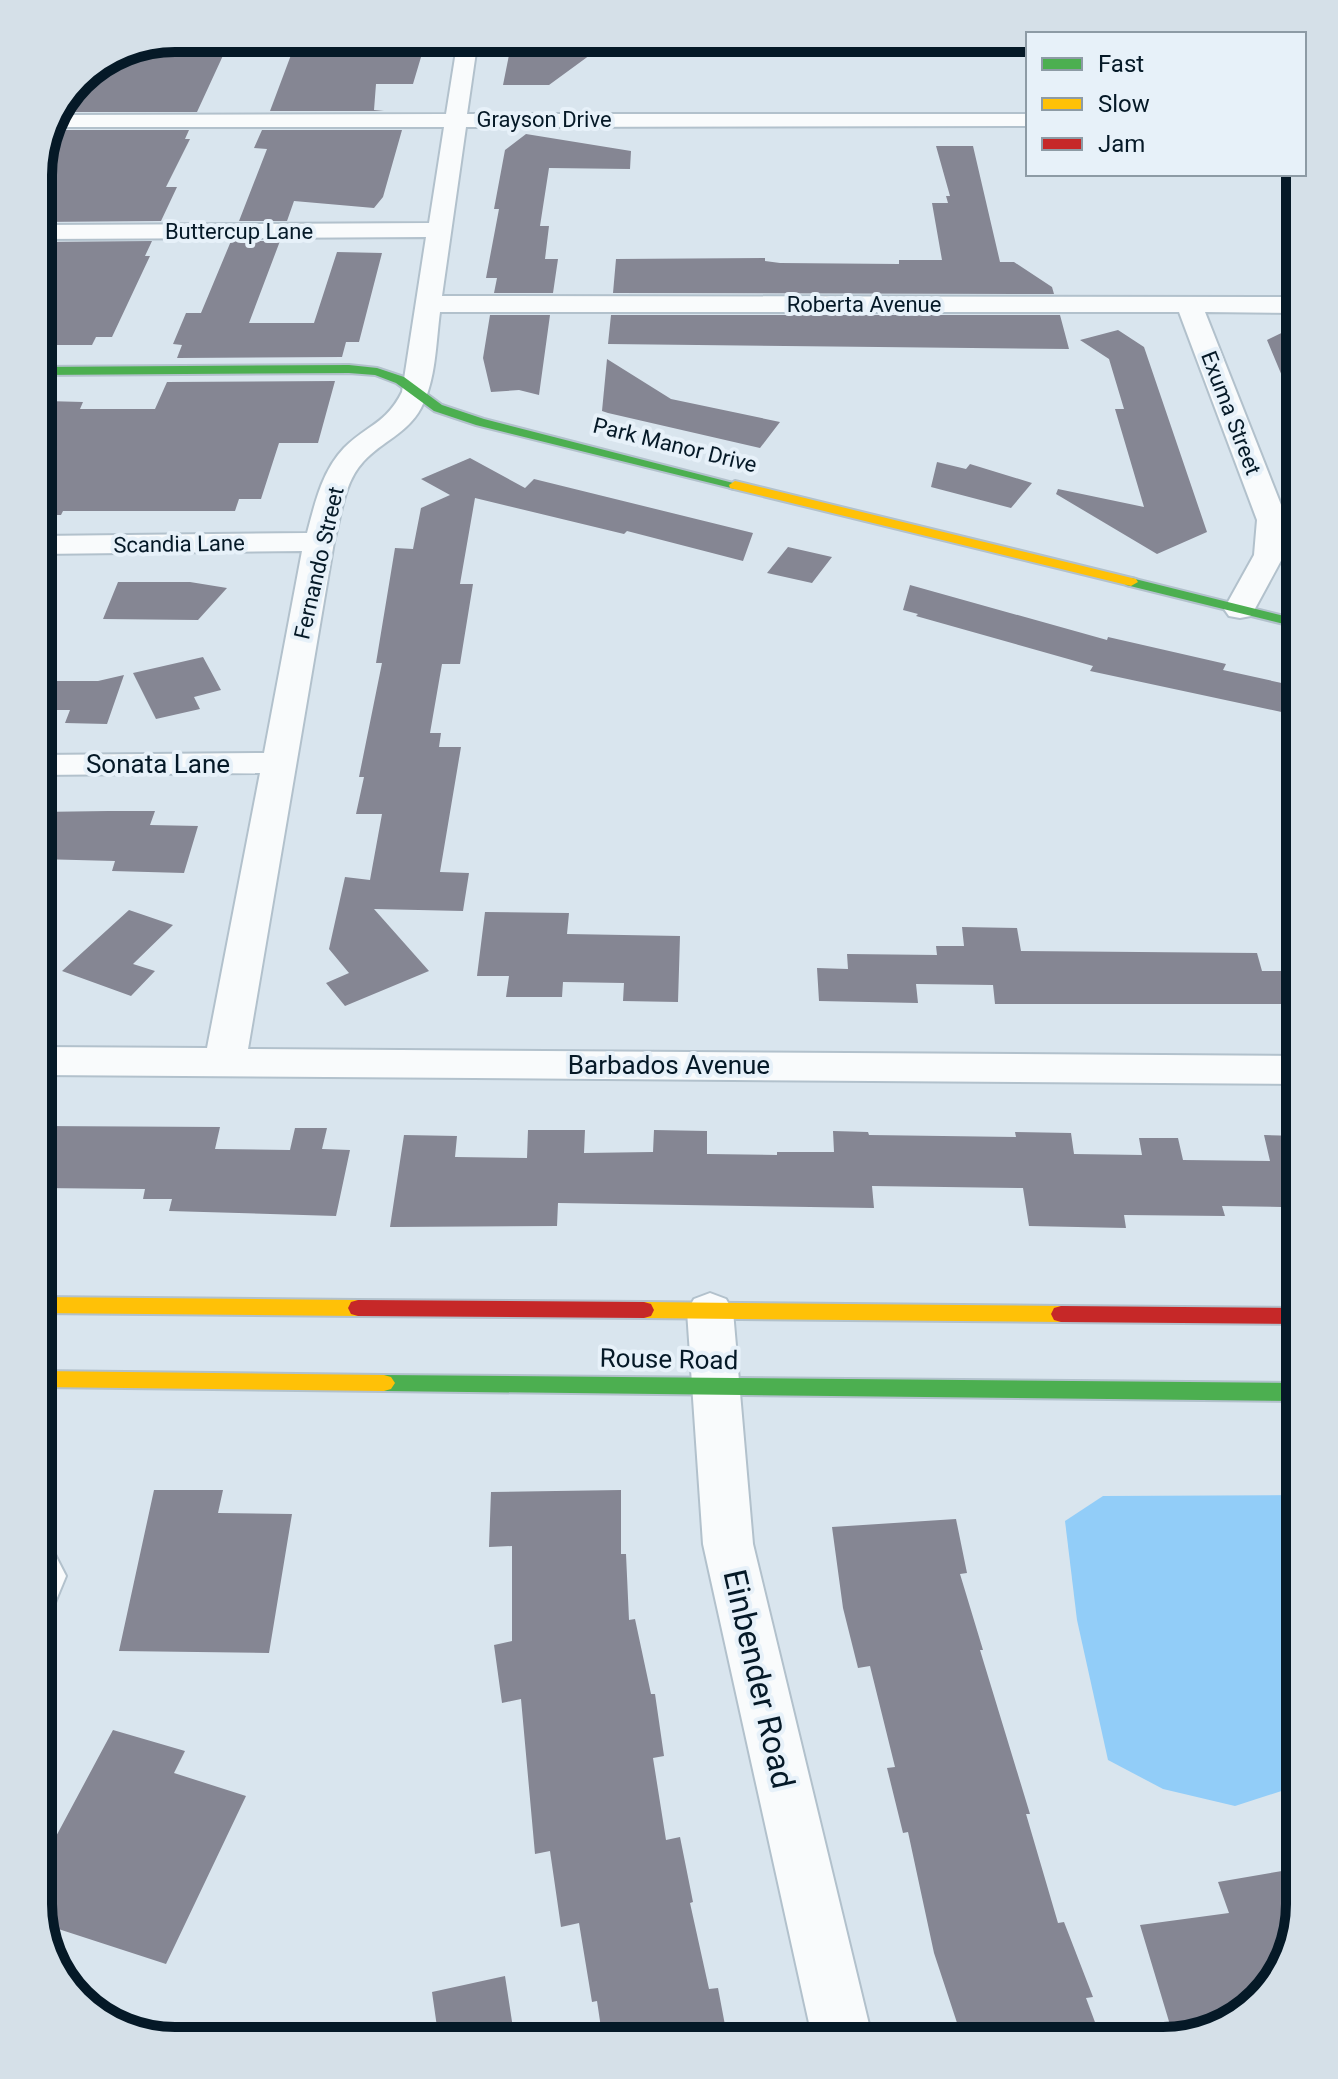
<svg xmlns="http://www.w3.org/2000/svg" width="1338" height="2079" font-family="Roboto,sans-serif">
  <rect width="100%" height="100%" fill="#d9e5ee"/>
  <!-- water -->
  <path fill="#92cdf8" d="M1300 1495V1785L1235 1806 1163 1789 1108 1760 1077 1620 1065 1521 1103 1496Z"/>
  <!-- building -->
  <path fill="#858693" d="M554 44 553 47H601L549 85H503L511 45Z
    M391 46 424 47 413 84H376L374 110 384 111H270L294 47Z
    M211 47 226 49 197 112H63L79 78 123 48Z
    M55 130H189L185 139H190L166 187H177L161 221 38 222V167Z
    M262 130H402L383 197 374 208 294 201 287 221H239L267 149 254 148Z
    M526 134 631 151 630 169 549 168 540 226H549L545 259H558L553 293H494L497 278H486L499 209H494L505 150Z
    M936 146H973L1000 262H1014L1052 287 1054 294 613 293 616 259 765 258V261L780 263 899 264V260H942L932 203H948L946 196H950Z
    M152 241 145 256H150L112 337H96L92 345H38V242Z
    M231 241H280L249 323H314L337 252 382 253 359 342H346L342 357 177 358 182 345 173 344 186 313H201Z
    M490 315H550L539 395 519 390 491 392 483 358Z
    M611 315H1060L1069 349 608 344Z
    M1300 324V419L1267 340Z
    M1118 330 1144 347 1207 532 1157 554 1056 494 1058 489 1144 507 1115 409H1124L1109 359 1080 340Z
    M607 359 671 399 780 422 760 448 608 413 602 411Z
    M335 381 318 443H279L261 499H239L235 511H63L61 515H38V416L46 401 83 402 80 409H155L167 382Z
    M470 458 525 488 534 479 753 533 743 561 627 531 624 534 475 498 460 584H473L460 664H442L430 733H441L439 747H461L440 872 469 873 463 911 374 909 429 971 345 1006 326 983 349 973 329 949 345 877 370 880 382 814H356L364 777H359L382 663H376L395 548 413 549 421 508 450 495 421 479Z
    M937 462 966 469 970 464 1032 483 1011 508 931 487Z
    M788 547 832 557 812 583 767 573Z
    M118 582H190L227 588 198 620 103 619Z
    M910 585 1107 640 1108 637 1226 664 1223 670 1300 687V716L1090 671 1093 666 916 616 918 614 903 610Z
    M203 657 221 690 194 697 200 709 156 719 133 673Z
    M124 675 107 724 65 723 70 710H38V681H98Z
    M108 811H155L150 825 198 826 184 873 112 871 115 861 38 859V812Z
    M129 910 173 925 133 964 155 971 131 996 62 971Z
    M485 912 569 913 567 934 680 936 678 1002 623 1001 624 983 563 982 562 997H506L509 976H477Z
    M962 927 1017 928 1021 951 1257 953 1262 971H1300V1004H995L993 985 916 984 918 1003 819 1001 817 968 848 969 847 954 937 955 936 946H964Z
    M38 1126 220 1127 215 1149 290 1150 295 1128H327L322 1149 350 1150 336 1216 169 1211 172 1199H143L145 1189 38 1188Z
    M528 1130H585L584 1153 653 1152 654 1130 707 1131V1154L777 1155V1152H834L833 1131 868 1132 869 1135 1016 1137 1015 1132 1071 1133 1074 1154 1142 1155 1139 1138H1178L1183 1160 1270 1161 1264 1135 1300 1136V1234L1290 1235 1282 1207 1222 1206 1225 1216 1124 1215 1126 1228 1029 1226 1023 1188 872 1186 874 1208 558 1203 557 1226 390 1227 404 1135 457 1136 455 1157 527 1158Z
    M154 1490H223L218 1513 292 1514 269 1653 119 1651Z
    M621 1490V1554H626L629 1620 635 1619 651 1694H655L664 1756 653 1758 666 1840 680 1837 693 1902 690 1903 709 1989 718 1988 728 2041H603L597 2001 592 2002 579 1923 561 1927 550 1851 535 1854 521 1699 502 1703 494 1645 512 1641V1546L489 1547 491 1492Z
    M956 1519 967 1573 960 1574 983 1650H980L1030 1814H1026L1058 1923 1064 1922 1093 1997 1086 1998 1102 2041H963L934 1953 908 1832 903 1833 887 1768 895 1767 870 1666 858 1668 843 1608 832 1527Z
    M113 1730 185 1751 174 1773 246 1796 166 1964 43 1924 38 1904V1870Z
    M1282 1871 1298 1911 1277 1980 1224 2027 1174 2038 1140 1925 1229 1913 1218 1882Z
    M505 1976 515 2041H439L432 1992Z"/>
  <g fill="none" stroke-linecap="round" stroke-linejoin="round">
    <!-- lane casing -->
    <g stroke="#b2c1cc" stroke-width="4">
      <path id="lane" d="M38 1536 47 1539 66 1576 47 1622 38 1625Z"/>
    </g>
    <!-- street casing -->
    <g stroke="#b2c1cc" stroke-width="4">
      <path id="street" d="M457 45H477L467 114H1028V126L466 127 442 296 1300 297V313L1205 312 1287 520 1284 555 1251 616 1240 618 1229 616 1224 609 1254 555 1257 520 1179 312H440C436 342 436 381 421 408 407 434 382 441 363 462 344 482 341 516 334 542L248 1049 1300 1056V1084L38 1075V1047L207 1048 260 773 38 775V755L264 753 302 551 38 554V536L307 533C315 503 322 471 344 448 367 425 386 424 402 392L426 237 38 239V225L429 223 444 127H56L62 115 446 114Z
        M710 1293 726 1299 733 1311 753 1544 873 2041H813L703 1544 687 1311 694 1299Z"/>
    </g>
    <!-- fast casing -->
    <g stroke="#b2c1cc" stroke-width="4">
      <path id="fast" d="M349 365 377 368 404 377 442 405 484 419 741 485 735 489 476 425 434 411 396 383 375 375 349 373 38 375V367Z
        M1131 578 1300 620V628L1126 585 1124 582Z
        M384 1375 1300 1383V1401L384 1391 377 1389 373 1383 377 1377Z"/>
    </g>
    <!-- slow casing -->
    <g stroke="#b2c1cc" stroke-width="4">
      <path id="slow" d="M735 481 1136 579 1138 582 1131 586 730 488 729 485Z
        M38 1297 358 1300 365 1302 368 1308 365 1314 358 1316 38 1313Z
        M644 1302 1061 1306 1068 1308 1071 1314 1068 1320 1061 1322 644 1318 637 1316 634 1310 637 1304Z
        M38 1371 384 1375 391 1377 395 1383 391 1389 384 1391 38 1387Z"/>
    </g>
    <!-- jam casing -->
    <g stroke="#b2c1cc" stroke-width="4">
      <path id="jam" d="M358 1300 644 1302 651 1304 654 1310 651 1316 644 1318 358 1316 351 1314 348 1308 351 1302Z
        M1061 1306 1300 1308V1324L1061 1322 1054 1320 1051 1314 1054 1308Z"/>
    </g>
    <!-- lane -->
    <use href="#lane" fill="#f9fbfc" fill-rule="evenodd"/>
    <!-- street -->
    <use href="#street" fill="#f9fbfc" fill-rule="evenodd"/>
    <!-- fast -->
    <use href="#fast" fill="#4caf50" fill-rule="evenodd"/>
    <!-- slow -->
    <use href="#slow" fill="#ffc107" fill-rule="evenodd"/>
    <!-- jam -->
    <use href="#jam" fill="#c62828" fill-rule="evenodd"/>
  </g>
  <g text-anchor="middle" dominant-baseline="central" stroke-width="8" stroke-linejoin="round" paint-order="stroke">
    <!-- far-street labels -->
    <g font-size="22" fill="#051927" stroke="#e7f1f9">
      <text x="544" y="119">Grayson Drive</text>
      <text x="239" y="231">Buttercup Lane</text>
      <text x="864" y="304">Roberta Avenue</text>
      <text transform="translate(1231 413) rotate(69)">Exuma Street</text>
      <text transform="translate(675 445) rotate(14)">Park Manor Drive</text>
      <text transform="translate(179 544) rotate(-1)">Scandia Lane</text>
      <text transform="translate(319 563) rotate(-77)">Fernando Street</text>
    </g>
    <!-- street labels -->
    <g font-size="26" fill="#051927" stroke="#e7f1f9">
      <text x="158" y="764">Sonata Lane</text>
      <text x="669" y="1065">Barbados Avenue</text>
      <text transform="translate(669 1359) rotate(1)">Rouse Road</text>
    </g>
    <!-- near-street labels -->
    <g font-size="32" fill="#051927" stroke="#e7f1f9">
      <text transform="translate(759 1679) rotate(77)">Einbender Road</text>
    </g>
  </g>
  <!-- crop -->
  <path d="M0 0H1338V2079H0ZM175 52H1163A123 123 0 0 1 1286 175V1904A123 123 0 0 1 1163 2027H175A123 123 0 0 1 52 1904V175A123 123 0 0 1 175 52Z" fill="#d5e0e8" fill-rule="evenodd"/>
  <path fill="none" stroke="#051927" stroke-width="10" d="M175 52H1163A123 123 0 0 1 1286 175V1904A123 123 0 0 1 1163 2027H175A123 123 0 0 1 52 1904V175A123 123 0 0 1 175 52Z"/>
  <!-- legend -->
  <rect x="1026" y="32" width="280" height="144" fill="#e7f1f9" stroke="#8d9ba5" stroke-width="2"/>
  <rect x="1042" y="58" width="40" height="12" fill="#4caf50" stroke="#8d9ba5" stroke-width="2"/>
  <text x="1098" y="72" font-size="24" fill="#051927">Fast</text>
  <rect x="1042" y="98" width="40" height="12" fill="#ffc107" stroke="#8d9ba5" stroke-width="2"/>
  <text x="1098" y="112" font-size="24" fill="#051927">Slow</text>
  <rect x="1042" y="138" width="40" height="12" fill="#c62828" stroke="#8d9ba5" stroke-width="2"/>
  <text x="1098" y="152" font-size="24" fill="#051927">Jam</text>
</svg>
